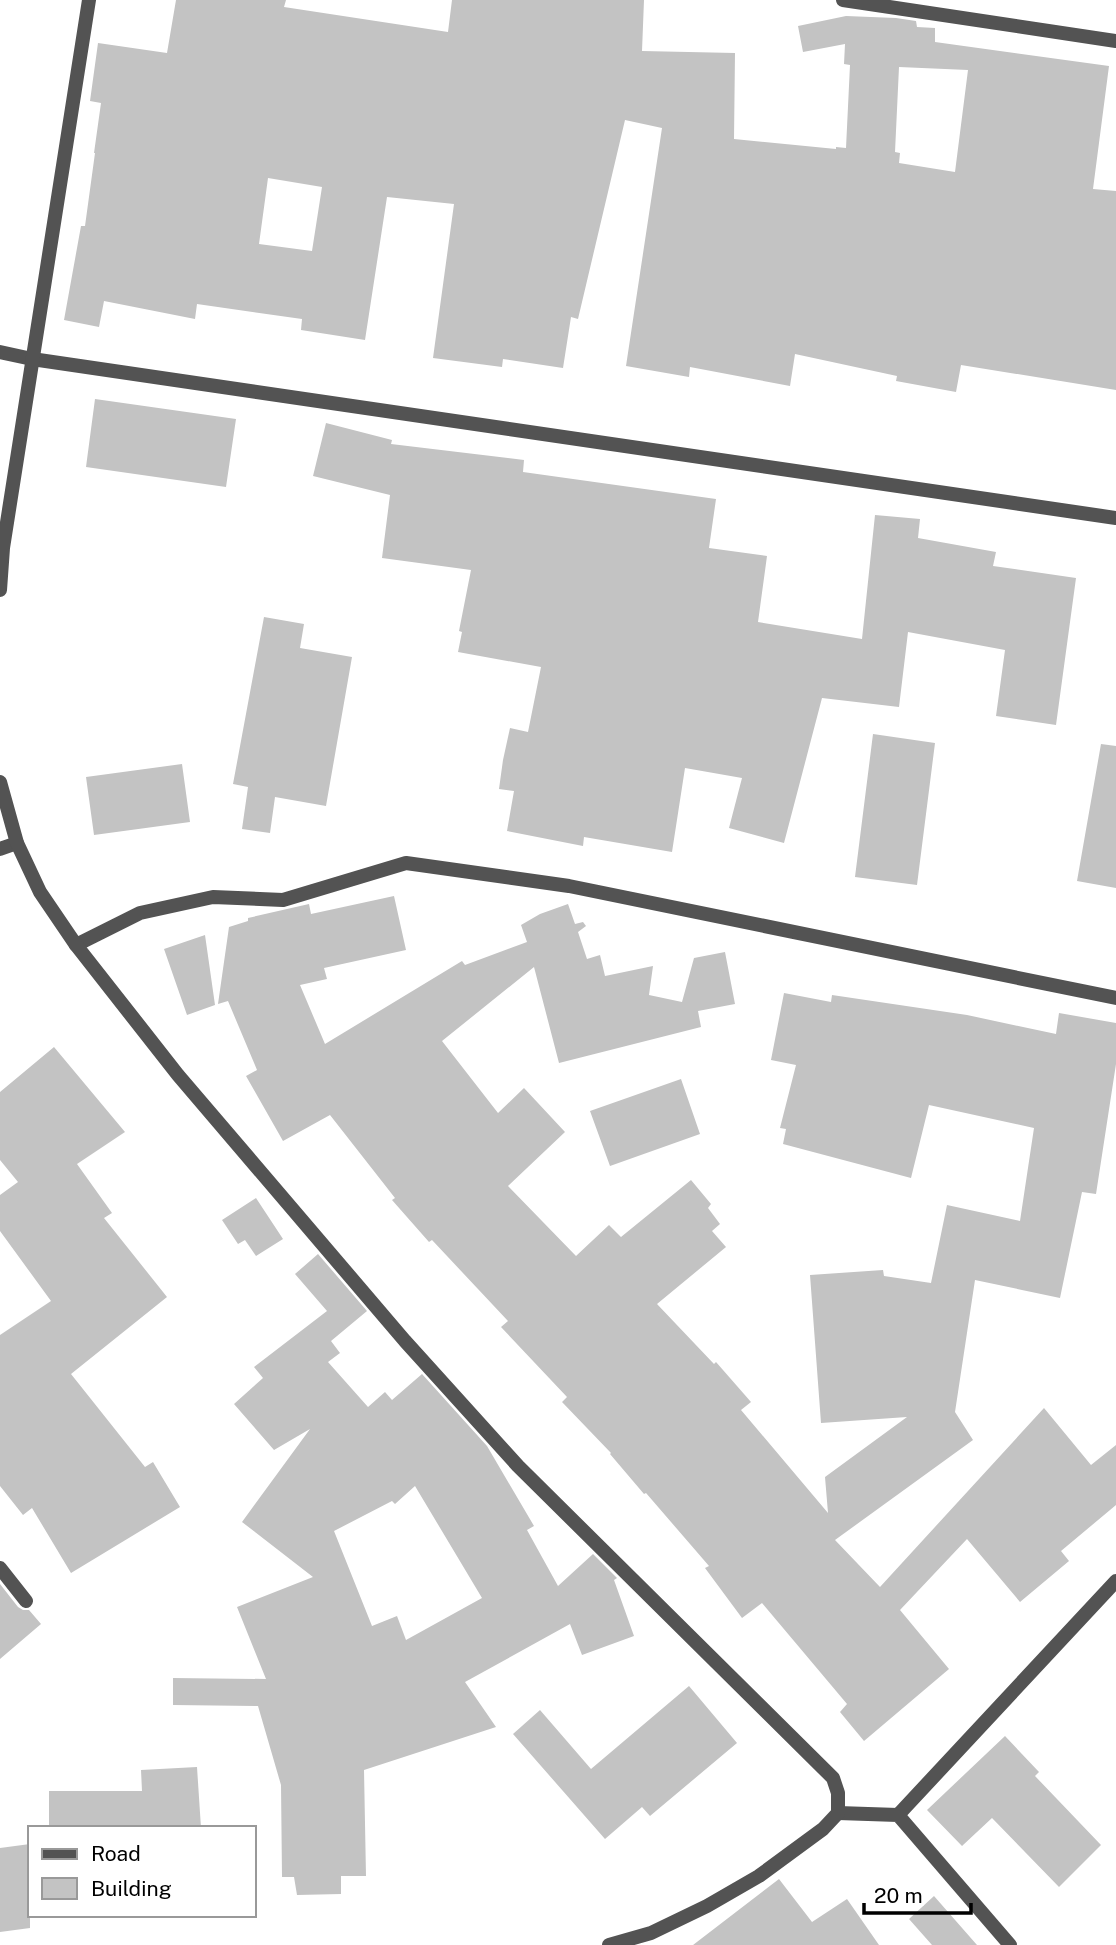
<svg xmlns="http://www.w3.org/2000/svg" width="1116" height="1945" font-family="'Public Sans',sans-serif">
  <rect width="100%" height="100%" fill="#fff"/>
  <!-- building -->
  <path fill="#c3c3c3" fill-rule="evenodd" d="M176 0H286L284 7 448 32 452 0H644L642 51 735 53 734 139 836 149V147L846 148 850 65 844 64 845 44 803 52 798 26 846 16 896 18 916 21 917 27 935 28V42L1109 66 1093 189 1116 191V390L961 365 956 392 896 381 897 376 795 354 790 386 690 367 689 377 626 366 662 128 625 120 578 319 571 317 563 368 503 359 502 367 433 358 454 204 387 197 365 340 301 330 302 319 197 304 195 319 104 301 99 327 64 320 81 226H85L95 153H94L101 103 90 101 98 43 167 53ZM899 67 968 70 955 172 899 163 900 153 895 152ZM268 178 322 187 312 251 259 244Z
    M95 399 236 419 226 487 86 467Z
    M326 423 392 440 391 444 524 460 523 472 716 499 709 548 767 556 758 622 862 639 875 515 920 519 918 538 996 552 993 566 1076 578 1056 725 996 716 1005 650 908 632 899 707 822 698 784 843 729 828 742 778 685 768 672 852 584 837 583 846 507 831 514 791 499 789 503 760 510 728 528 732 541 667 458 652 462 632 459 631 471 570 382 558 390 495 313 476Z
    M264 617 304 624 300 648 352 657 326 806 275 797 270 833 242 829 248 787 233 784Z
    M873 734 935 743 917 885 855 877Z
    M1101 744 1116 746V888L1077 881Z
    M182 764 190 822 94 835 86 777Z
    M394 896 406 950 324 968 327 979 300 985 325 1044 462 961 465 965 527 942 521 925 540 914 568 904 575 924 583 922 586 926 578 932 587 959 600 955 605 976 653 966 649 995 682 1002 694 958 725 952 735 1004 698 1011 701 1027 559 1063 534 967 442 1041 498 1113 524 1088 565 1132 508 1186 576 1256 609 1225 621 1237 691 1180 711 1204 708 1208 720 1224 712 1231 726 1247 657 1304 714 1364 716 1362 751 1402 741 1410 828 1513 825 1477 907 1417 821 1423 810 1275 883 1270 884 1276 931 1283 947 1205 1020 1221 1034 1128 929 1105 911 1178 783 1144 786 1129 780 1128 796 1065 771 1060 784 993 831 1002 832 995 967 1015 1056 1034 1059 1013 1116 1023V1064L1096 1194 1082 1192 1060 1298 975 1280 955 1412 973 1440 835 1540 880 1587 1044 1408 1091 1465 1116 1445V1505L1061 1551 1069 1561 1020 1602 967 1539 900 1610 949 1669 864 1741 840 1712 847 1704 762 1603 742 1618 705 1568 709 1566 646 1493 644 1494 610 1454 611 1453 562 1402 567 1397 501 1327 508 1321 432 1240 429 1242 392 1200 395 1198 330 1115 283 1141 246 1076 257 1070 228 1001 218 1004 229 927 248 921V918L309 904 311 914Z
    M205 935 215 1005 187 1015 164 949Z
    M54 1047 125 1132 77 1164 112 1213 104 1218 167 1297 71 1374 145 1467 153 1462 180 1507 71 1573 32 1508 23 1515 0 1486V1335L51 1301 0 1231V1195L18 1182 0 1160V1092Z
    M681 1079 700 1134 610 1166 590 1111Z
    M256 1198 283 1239 256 1256 245 1240 238 1244 222 1220Z
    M318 1254 367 1311 331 1341 340 1353 328 1362 368 1407 385 1392 392 1400 422 1374 487 1446 534 1526 527 1530 558 1586 593 1554 617 1578 614 1580 634 1636 582 1655 570 1624 465 1682 496 1727 364 1770 366 1876H341V1894L297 1895 294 1877H282L281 1785 258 1706 173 1705V1678L266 1679 237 1607 313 1577 242 1522 310 1429 274 1450 234 1404 263 1378 254 1367 327 1311 295 1274ZM415 1486 482 1598 406 1640 397 1616 372 1626 334 1531 392 1501 395 1504Z
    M0 1584 18 1607 23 1610H29L41 1624 0 1659Z
    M689 1686 737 1743 650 1816 642 1807 605 1839 513 1734 540 1710 591 1769Z
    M1005 1736 1039 1772 1035 1776 1101 1845 1059 1887 992 1818 962 1846 927 1810Z
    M197 1767 201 1828H49V1791H142L141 1770Z
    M30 1844V1928L0 1932V1848Z
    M779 1879 812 1922 847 1899 879 1945H693Z
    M934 1896 977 1945H932L909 1919Z"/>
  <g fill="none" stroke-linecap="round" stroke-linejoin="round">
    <!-- minor -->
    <path stroke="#535353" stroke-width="14" d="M843 0 1116 41
      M0 352 32 359 1116 518
      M0 849 17 843
      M76 945 140 913 213 897 283 900 406 863 569 886 1116 998
      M0 1568 26 1601
      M838 1813 898 1815 1010 1945
      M898 1815 1116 1581"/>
    <!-- tertiary -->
    <path stroke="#535353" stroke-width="14" d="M0 590 3 548 89 0
      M0 782 17 843 40 892 76 945 178 1075 405 1341 518 1466 833 1778 838 1793V1813L823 1829 759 1876 707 1906 651 1933 609 1945"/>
  </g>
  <!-- legend -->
  <rect x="28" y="1826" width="228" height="91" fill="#ffffff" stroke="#999999" stroke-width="2"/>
  <rect x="42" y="1849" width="35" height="10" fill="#535353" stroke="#999999" stroke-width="2"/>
  <text x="91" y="1861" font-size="21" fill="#000000">Road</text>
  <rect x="42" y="1878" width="35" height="21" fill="#c3c3c3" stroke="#999999" stroke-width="2"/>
  <text x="91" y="1896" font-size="21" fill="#000000">Building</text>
  <!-- scale -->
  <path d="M864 1903v10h107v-10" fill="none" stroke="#000000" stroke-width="3.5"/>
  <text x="874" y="1903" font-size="21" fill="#000000" stroke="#ffffff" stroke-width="5" paint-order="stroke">20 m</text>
</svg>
